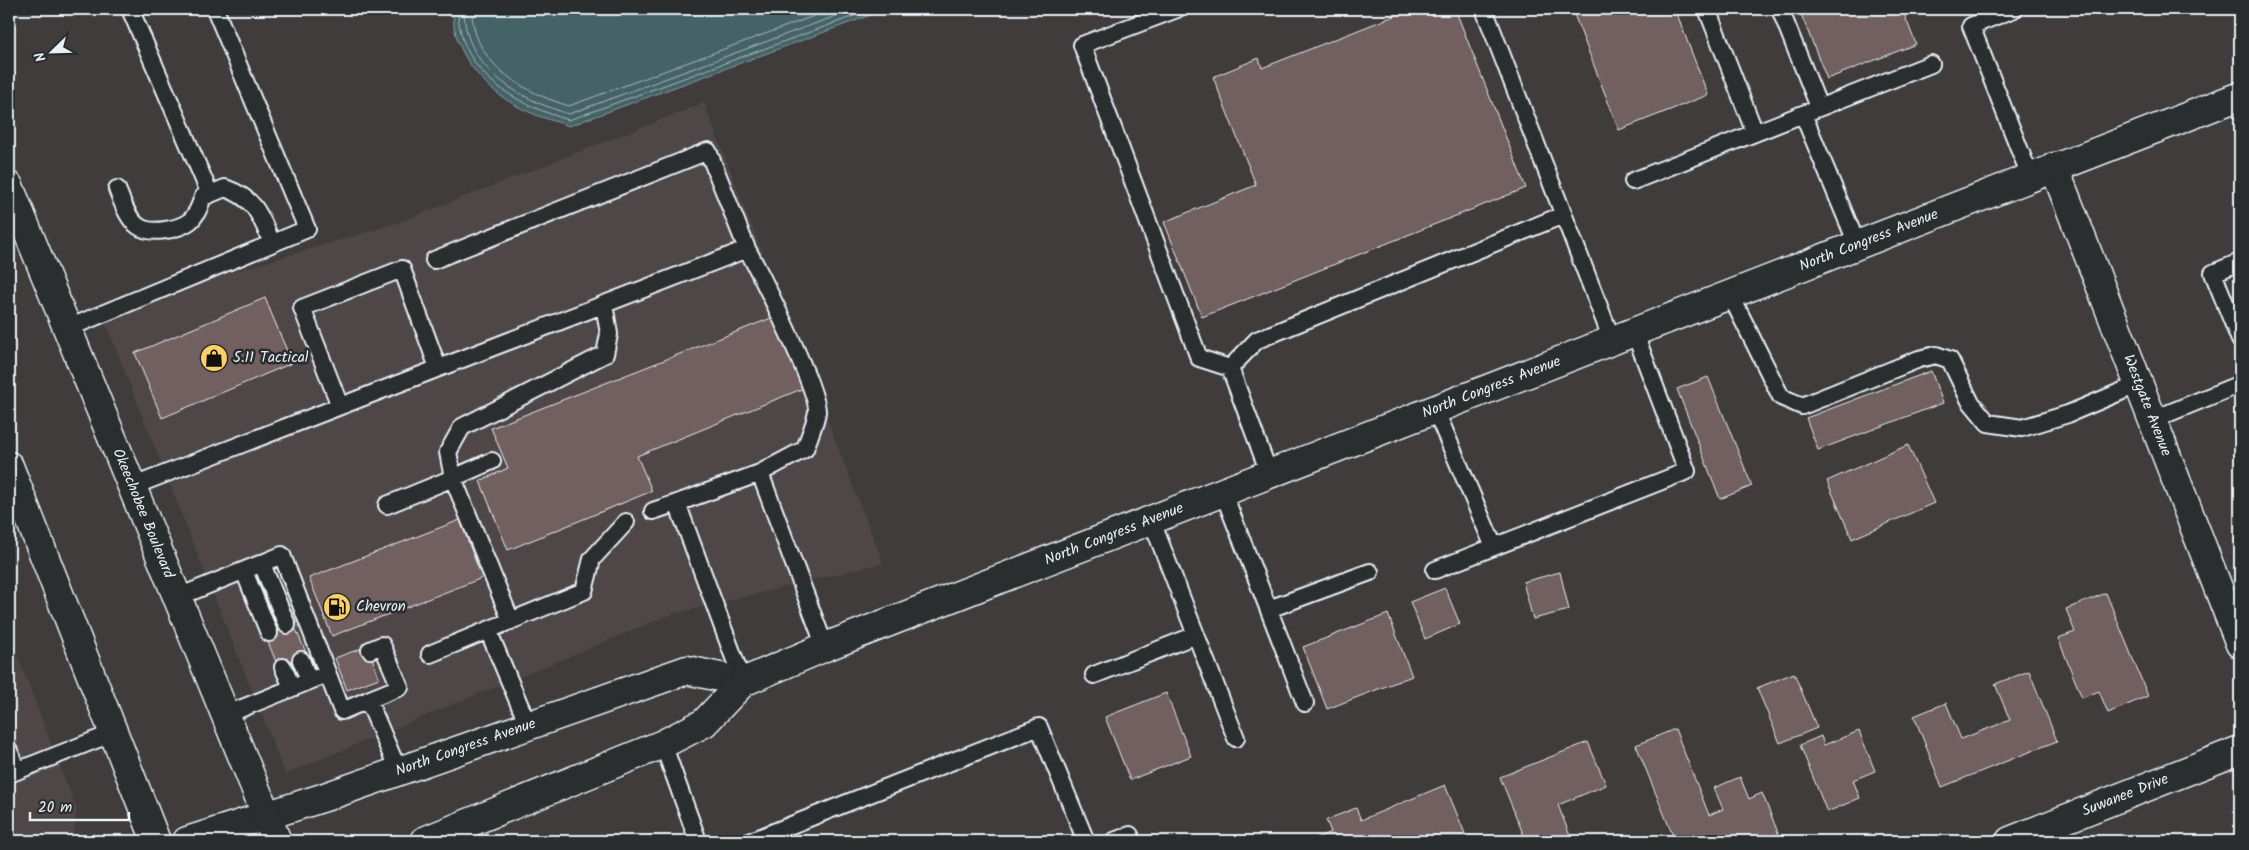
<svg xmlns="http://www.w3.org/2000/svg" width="2249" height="850" font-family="Kalam,sans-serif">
  <rect width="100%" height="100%" fill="#403c3c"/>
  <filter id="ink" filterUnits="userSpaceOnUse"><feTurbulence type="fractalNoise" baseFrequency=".02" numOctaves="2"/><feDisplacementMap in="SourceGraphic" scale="10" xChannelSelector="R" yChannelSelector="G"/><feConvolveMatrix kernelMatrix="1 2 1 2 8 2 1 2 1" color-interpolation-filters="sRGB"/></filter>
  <g filter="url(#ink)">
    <!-- built -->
    <path fill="#4f4646" d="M704 103 883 563 669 615 285 774 101 312 400 222Z
      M9 634 77 810 72 841H9Z"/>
    <!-- water -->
    <path fill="#456366" stroke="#869ca0" d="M453 9H887L569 126C556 121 541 118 529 112 489 95 451 55 453 9Z"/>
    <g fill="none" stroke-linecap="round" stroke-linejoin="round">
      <!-- shore -->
      <path stroke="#a7b8be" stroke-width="1" d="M458 9C458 73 515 104 569 120L873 9
        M464 9C463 68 519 99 569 114L855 9
        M472 9C471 63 523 92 569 106L833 9"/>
    </g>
    <!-- building -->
    <path fill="#725f5e" stroke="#e8f1f8" d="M1402 9H1455L1526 188 1202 317 1164 222 1256 185 1213 77 1259 58 1262 68 1404 12Z
      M1572 9H1675L1708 95 1619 130Z
      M1799 9H1902L1916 44 1827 79Z
      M265 298 292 363 162 418 135 353Z
      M774 317 804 388 637 456 652 491 508 550 480 481 508 468 491 428Z
      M1931 371 1943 403 1818 450 1806 418Z
      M1708 377 1752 486 1720 499 1677 389Z
      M1908 445 1934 503 1852 539 1827 481Z
      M460 520 482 578 332 636 309 578Z
      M1560 572 1569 610 1533 619 1523 582Z
      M1445 588 1460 624 1425 639 1410 602Z
      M2106 593 2148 696 2108 713 2099 691 2082 698 2058 638 2075 632 2066 609Z
      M1388 614 1412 676 1327 709 1303 647Z
      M293 623 308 657 279 669 265 635Z
      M368 646 379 678 347 690 335 658Z
      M2029 671 2057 741 1942 787 1914 716 1946 703 1961 739 2010 720 1995 684Z
      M1794 673 1817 728 1780 743 1757 688Z
      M1166 693 1191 756 1130 780 1105 717Z
      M1675 729 1709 815 1723 809 1714 788 1740 777 1749 799 1762 793 1779 835 1762 841H1675L1636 745Z
      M1859 731 1875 771 1853 780 1860 798 1827 812 1800 745 1821 736 1824 745Z
      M1588 742 1606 785 1558 805 1572 841H1526L1500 777Z
      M1445 785 1468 841H1308L1331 832 1326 820 1356 808 1361 820Z"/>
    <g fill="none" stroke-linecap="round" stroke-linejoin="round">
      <!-- service casing -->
      <g stroke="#e8f1f8" stroke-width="20">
        <path id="service" d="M130 9 210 194
          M1177 9 1082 45 1199 358 1230 368 1269 473
          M1484 9 1612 340
          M1707 9 1755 133
          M1780 9 1819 107
          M2014 9 1971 26 2030 176
          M1633 181 1803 114
          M117 189C122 201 127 218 138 226 150 235 178 230 190 221 197 215 200 205 203 197L225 188C256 199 260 215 272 243
          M1857 244 1803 114 1931 64
          M747 249C760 273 819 391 817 412 815 424 809 437 805 449L760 473
          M2240 262 2213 273 2240 340
          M1730 294 1781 397 1802 406 1919 359 1936 355 1950 360 1970 401 1988 423 2022 428 2068 414 2139 384
          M66 329 307 229 215 9
          M1230 368 1257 340 1563 215
          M340 406 302 308 402 269 438 368
          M1435 409 1494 547
          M2152 420 2240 384
          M492 461 453 478 511 621
          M131 487 747 249 708 151 434 260
          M1223 492 1305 703
          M387 505 453 478 448 452 462 427 605 354 609 334 604 304
          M653 511 677 503
          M1151 519 1236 738
          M262 564 287 625
          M1435 570 1687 471 1634 331
          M244 571 269 633
          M176 598 282 555 342 711 368 700 398 770
          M1269 609 1370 572
          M430 654 488 630
          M301 660 309 681
          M283 667 292 687
          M1094 675 1196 635
          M743 682 677 503 760 473 825 647
          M368 700 400 687 382 645 370 650
          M225 715 327 674
          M528 725 488 630 584 591 592 559 626 522
          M663 744 698 841
          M9 751 17 771
          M9 774 113 733
          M751 841 1039 727 1086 841
          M1114 841 1130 835 1132 841"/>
      </g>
      <!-- minor casing -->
      <g stroke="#e8f1f8" stroke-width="31">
        <g id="minor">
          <path id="s1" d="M2010 841 2240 750"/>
        </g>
      </g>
      <!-- tertiary casing -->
      <g stroke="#e8f1f8" stroke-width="31">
        <g id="tertiary">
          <path id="s2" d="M2054 167 2240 644"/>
          <path id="s3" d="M187 841 325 797 687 670 743 682"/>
          <path id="s4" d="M424 841 663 744 704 723 743 682 825 647 2240 96"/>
        </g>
      </g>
      <!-- primary casing -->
      <g stroke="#e8f1f8" stroke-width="31">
        <g id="primary">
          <path id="s5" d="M9 186 277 841"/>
          <path d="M9 466 156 841"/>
        </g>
      </g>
      <!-- service -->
      <use href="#service" stroke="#2a2d2e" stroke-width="16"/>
      <!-- minor -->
      <use href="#minor" stroke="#2a2d2e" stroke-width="28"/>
      <!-- tertiary -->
      <use href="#tertiary" stroke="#2a2d2e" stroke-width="28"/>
      <!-- primary -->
      <use href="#primary" stroke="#2a2d2e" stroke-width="28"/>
    </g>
  </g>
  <!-- icons -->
  <defs>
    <g id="shop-disc" transform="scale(1.4375)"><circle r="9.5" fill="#ffd166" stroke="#2a2d2e"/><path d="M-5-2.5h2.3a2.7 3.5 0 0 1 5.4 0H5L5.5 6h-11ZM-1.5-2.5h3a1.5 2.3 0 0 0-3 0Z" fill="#111"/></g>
    <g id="fuel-disc" transform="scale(1.4375)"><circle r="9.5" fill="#ffd166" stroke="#2a2d2e"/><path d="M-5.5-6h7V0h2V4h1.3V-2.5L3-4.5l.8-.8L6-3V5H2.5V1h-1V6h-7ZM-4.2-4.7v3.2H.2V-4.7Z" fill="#111"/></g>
  </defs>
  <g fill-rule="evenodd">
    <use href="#shop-disc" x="214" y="358"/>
    <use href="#fuel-disc" x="337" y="607"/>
  </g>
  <g text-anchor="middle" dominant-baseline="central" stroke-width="5" stroke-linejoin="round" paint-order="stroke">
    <!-- street labels -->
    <g font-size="15" fill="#e8f1f8" stroke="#2a2d2e">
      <text stroke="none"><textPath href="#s4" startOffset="1570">North Congress Avenue</textPath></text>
      <text stroke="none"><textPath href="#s4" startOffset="1165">North Congress Avenue</textPath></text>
      <text stroke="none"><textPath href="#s2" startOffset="256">Westgate Avenue</textPath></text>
      <text stroke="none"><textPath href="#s5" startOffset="354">Okeechobee Boulevard</textPath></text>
      <text stroke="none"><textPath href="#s4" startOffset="760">North Congress Avenue</textPath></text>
      <text stroke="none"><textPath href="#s3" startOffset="294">North Congress Avenue</textPath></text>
      <text stroke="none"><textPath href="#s1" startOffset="124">Suwanee Drive</textPath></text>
    </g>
    <!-- poi labels -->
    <g font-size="15" fill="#e8f1f8" stroke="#2a2d2e" text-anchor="start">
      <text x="233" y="358">5.11 Tactical</text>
      <text x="356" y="607">Chevron</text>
    </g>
  </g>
  <!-- margin -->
  <rect width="2249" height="850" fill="none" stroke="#2a2d2e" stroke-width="30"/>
  <rect x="15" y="15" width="2219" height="820" fill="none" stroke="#e8f1f8" stroke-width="2" filter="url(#ink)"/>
  <!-- north arrow -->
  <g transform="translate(52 52) rotate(247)" stroke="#2a2d2e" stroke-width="4" paint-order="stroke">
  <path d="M0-4L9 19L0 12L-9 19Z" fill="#e8f1f8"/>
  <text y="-8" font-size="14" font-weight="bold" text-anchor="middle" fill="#e8f1f8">N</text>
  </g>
  <!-- scale -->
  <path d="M30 812v8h99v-8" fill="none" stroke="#e8f1f8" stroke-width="2.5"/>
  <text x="38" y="812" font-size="15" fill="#e8f1f8" stroke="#2a2d2e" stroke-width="4" paint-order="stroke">20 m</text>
</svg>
